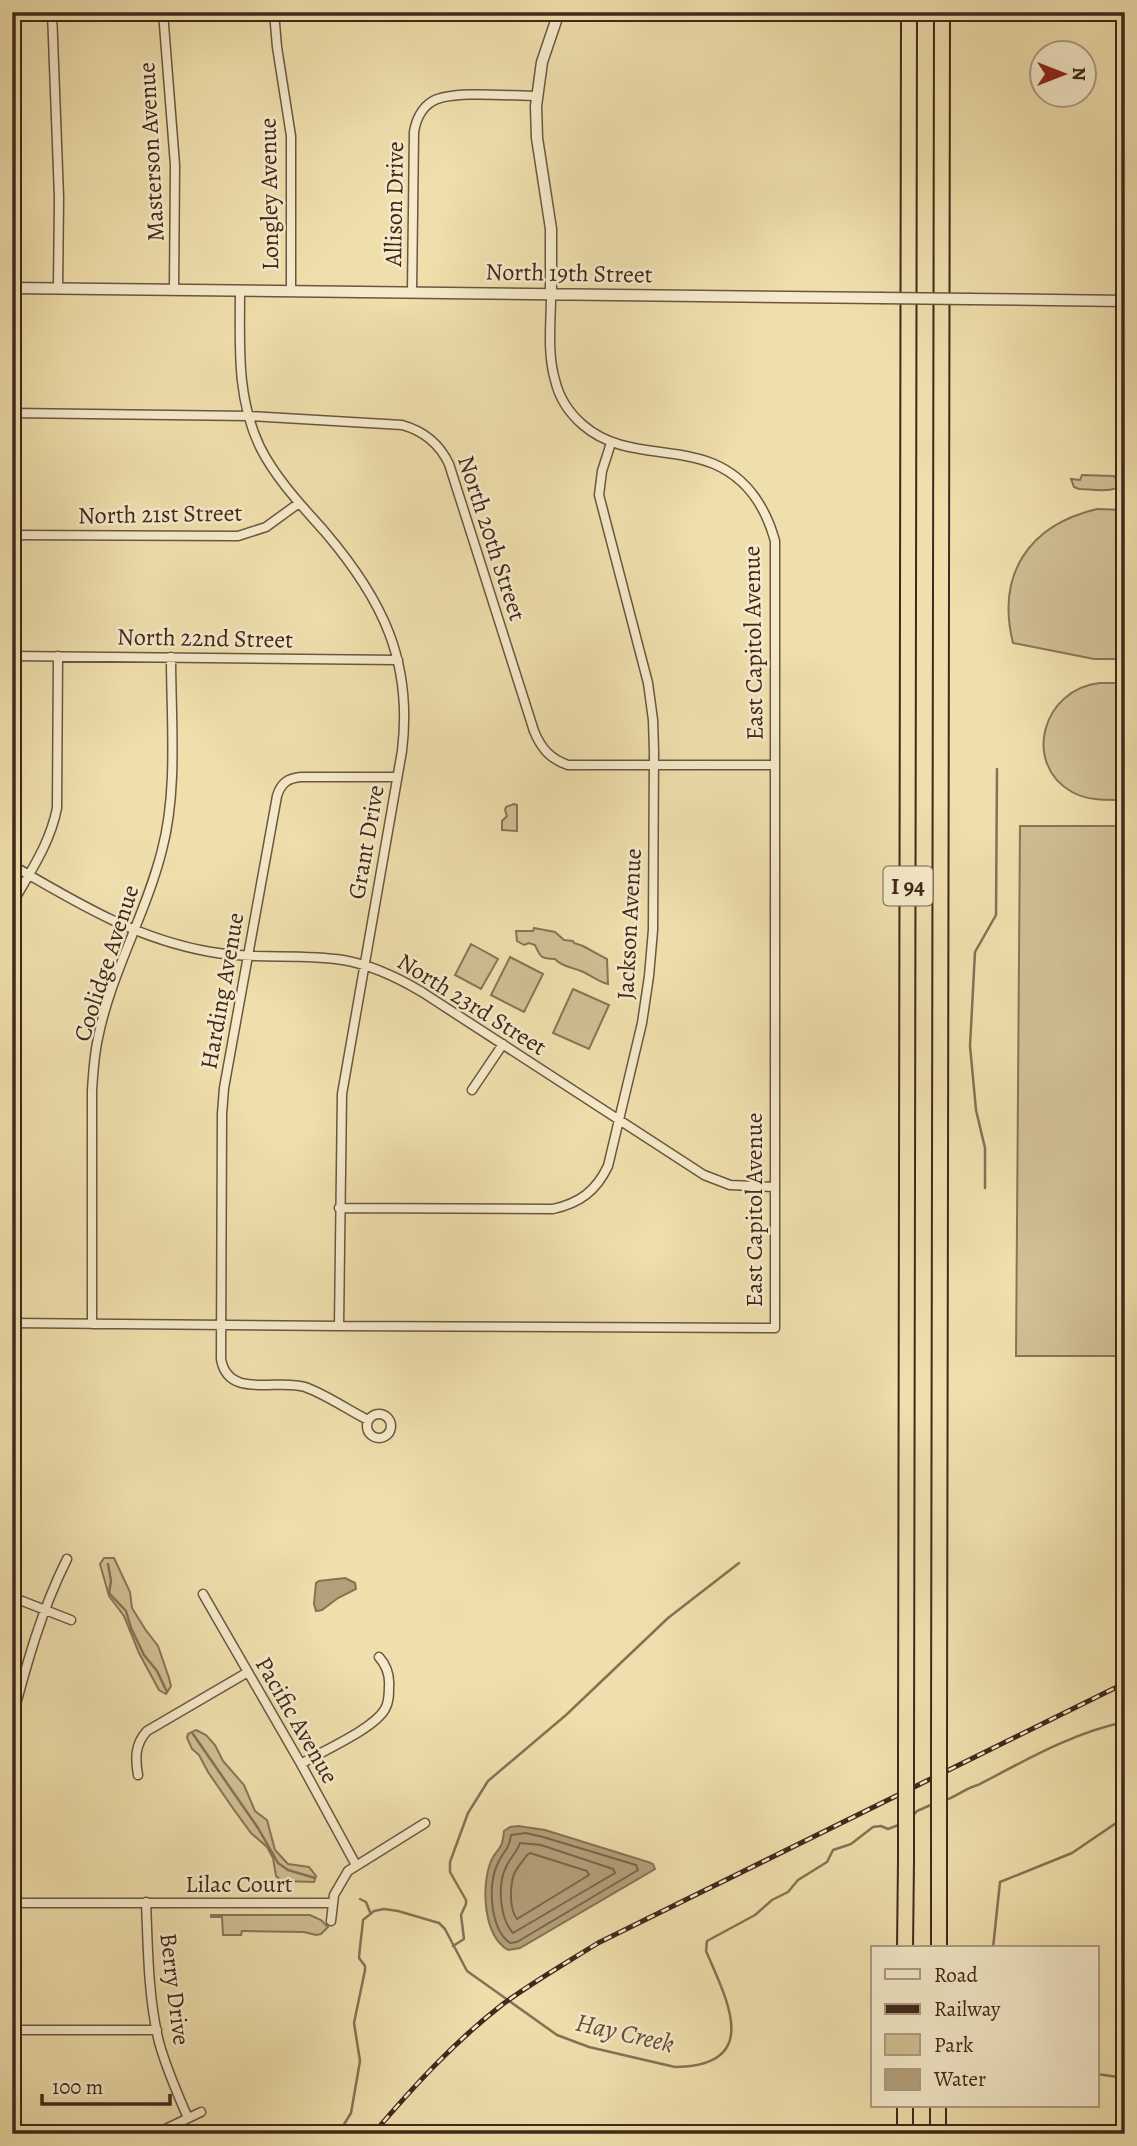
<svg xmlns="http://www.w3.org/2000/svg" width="1137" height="2146" font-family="Alegreya,serif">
  <rect width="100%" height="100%" fill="#efdfad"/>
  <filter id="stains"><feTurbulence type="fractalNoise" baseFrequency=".00286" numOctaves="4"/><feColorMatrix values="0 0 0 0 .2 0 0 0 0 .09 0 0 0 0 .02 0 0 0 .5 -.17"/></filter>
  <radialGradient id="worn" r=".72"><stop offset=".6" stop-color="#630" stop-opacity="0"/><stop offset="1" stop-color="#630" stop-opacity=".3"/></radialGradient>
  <!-- green -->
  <path fill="#d1c094" stroke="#887458" stroke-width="2" d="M1082 475 1114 476 1117 480 1125 481C1117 495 1093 489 1079 489L1074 487 1071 479 1080 480Z
    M1097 509 1125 510V659H1094L1013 643C996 574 1029 525 1097 509Z
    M1100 683H1125V800C1107 800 1088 801 1072 792 1022 764 1042 689 1100 683Z
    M514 804 517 805V831L502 830V821L507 816 505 810 506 807Z
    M1020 826H1125V1356H1016Z
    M534 928 555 932 564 940 573 941 574 943 583 946 607 959 608 984C598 982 591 975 581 971 572 967 562 967 555 959 540 958 541 958 535 945L529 943 524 945 517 941 516 931H533Z
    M471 944 498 959 481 989 455 975Z
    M510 957 543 974 524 1012 491 995Z
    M573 989 609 1005 589 1049 553 1033Z
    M104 1558H114L130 1592 132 1608 145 1629 158 1646 169 1678 171 1686 166 1694 159 1690 139 1653 124 1616 109 1596 100 1564Z
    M196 1730 206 1735 215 1745 223 1761 244 1785 255 1811 267 1820 275 1850 288 1864 309 1867 316 1876 314 1882 282 1881 276 1876 273 1858 267 1847 251 1833 232 1807 208 1772 199 1755 192 1749 187 1738 188 1734Z
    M211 1915H310L321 1920 328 1927 321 1934 316 1935 304 1932 244 1931H242L241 1935H223L222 1917H211Z"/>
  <!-- water -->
  <path fill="#b4a17b" stroke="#867155" stroke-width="2" d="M345 1578 355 1583 356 1589 338 1598 322 1610 316 1611 314 1604 316 1583 319 1581Z
    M518 1826 545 1830 648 1862 653 1864 655 1869 520 1948 508 1950C483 1935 481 1886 491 1861 498 1846 502 1852 504 1831L510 1827Z"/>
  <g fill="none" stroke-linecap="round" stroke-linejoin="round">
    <!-- shore -->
    <path stroke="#7a644b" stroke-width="2" d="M526 1833 543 1837 636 1865 638 1870 517 1942 510 1943C490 1929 488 1886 497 1865 502 1852 509 1851 511 1835Z
      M520 1843 541 1845 613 1869 615 1873 513 1933C500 1919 497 1885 506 1867 510 1858 517 1852 520 1843Z
      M530 1853 587 1871 589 1875 517 1919C509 1909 510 1886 514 1874 517 1867 523 1861 527 1855Z"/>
    <!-- stream -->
    <path stroke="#867155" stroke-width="2.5" d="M985 1188V1148L976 1110 970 1046 975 952 996 915 997 769
      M108 1564 111 1581 109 1593 126 1611 131 1628 144 1655 157 1671 167 1692
      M193 1734 258 1828 278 1863 288 1870 315 1878
      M946 1800C957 1796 968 1787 978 1785 1024 1761 1074 1732 1125 1722
      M912 1817 917 1811 933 1804
      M360 1899 366 1902 370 1912
      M453 1946 464 1939 461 1915 466 1904V1900L450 1872V1862L468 1813 488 1781 566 1715 668 1618 739 1563
      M993 1948 1000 1882 1072 1853 1125 1817
      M1097 2074 1125 2078
      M338 2134 351 2113 360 2061 354 2023 365 1970V1966L359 1958C360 1945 362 1932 363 1920L374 1911 384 1909 398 1911 439 1923 445 1929 467 1971 557 2035 589 2047 675 2067C763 2066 727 2000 706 1951L707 1941 755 1915 772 1900 788 1892 798 1880 827 1862 833 1850 851 1844 873 1827 881 1826 888 1829 901 1824"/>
    <!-- minor casing -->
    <g stroke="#6c5640" stroke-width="11">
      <path id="minor" d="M52 12 59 197 58 289
        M163 12 175 165 174 290
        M274 12 277 47 291 136V291
        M412 292 414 132C416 120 422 107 433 101 452 90 512 96 536 96
        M12 413 248 416 402 425C424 431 439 443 449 464L534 731C541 748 550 759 568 765H775
        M12 535 238 536 266 527 299 503
        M12 656 398 660
        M12 865C77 903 136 939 211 952 255 960 300 953 343 960 372 965 397 977 422 992L704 1175 730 1185 774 1187
        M12 904C30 872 50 844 57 808L58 656
        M472 1090 503 1044
        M339 1208 553 1209C580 1203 596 1191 608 1166L642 1023 649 976 653 930 654 752 653 720 648 683 599 495 602 471 611 443
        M12 1323 339 1326 342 1094 402 751C413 661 382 599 325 532 302 506 276 479 260 447 236 397 240 345 240 290
        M92 1324V1091C93 1074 94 1056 98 1038 111 973 146 914 162 850 178 790 171 719 171 657
        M339 1326 775 1328V541C766 508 747 478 714 464 670 446 621 458 583 425 569 413 559 397 555 380 547 353 551 322 551 295
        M367 1426a12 12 0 1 1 24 0a12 12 0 1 1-24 0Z
        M368 1420C348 1410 327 1395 305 1387 278 1378 228 1400 221 1359L222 1114 224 1088 277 796C281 783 288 778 301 777H397
        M203 1594 301 1764 356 1865
        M12 1597 71 1620
        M12 1719C27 1663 41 1611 67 1559
        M301 1764C322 1751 374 1729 385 1709 389 1702 389 1695 389 1687 390 1675 387 1666 379 1657
        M138 1775C135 1758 135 1744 147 1731L248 1672
        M146 1902C148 1948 148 1997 159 2042 166 2068 177 2093 188 2118
        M12 1903H332
        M331 1921 334 1895 348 1871 425 1823
        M12 2030H157
        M155 2134 201 2112"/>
    </g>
    <!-- tertiary casing -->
    <g stroke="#6c5640" stroke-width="13">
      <path id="tertiary" d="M12 288 881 298
        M551 295V229L537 138 536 106 542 62 559 12
        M970 299 1125 301"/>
    </g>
    <!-- motorway casing -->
    <g stroke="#40281b" stroke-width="18">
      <path id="motorway" d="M939 1744 942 12
        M906 1759 909 12
        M905 1948 906 1860
        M939 1948V1845
        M905 2134V2106
        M938 2134V2106"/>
    </g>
    <!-- minor -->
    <use href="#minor" stroke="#f5eaca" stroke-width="8"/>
    <!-- tertiary -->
    <use href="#tertiary" stroke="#f5eaca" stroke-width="10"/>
    <!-- motorway -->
    <use href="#motorway" stroke="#efdfad" stroke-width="14"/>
    <!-- rail casing -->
    <g stroke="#40281b" stroke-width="5">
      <path id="rail" d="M373 2134C413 2087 454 2042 503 2004 533 1982 566 1963 598 1943L1125 1683"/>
    </g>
    <!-- rail -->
    <use href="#rail" stroke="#f5eaca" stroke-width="2.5" stroke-dasharray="8" stroke-linecap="butt"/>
    <!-- tertiary-bridge casing -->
    <g stroke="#6c5640" stroke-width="13" stroke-linecap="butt">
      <path id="tertiary-bridge" d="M881 298 970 299"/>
    </g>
    <!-- motorway-bridge casing -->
    <g stroke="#40281b" stroke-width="18" stroke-linecap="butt">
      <path id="motorway-bridge" d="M939 1845V1744
        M906 1860V1759"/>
    </g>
    <!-- tertiary-bridge -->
    <use href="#tertiary-bridge" stroke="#f5eaca" stroke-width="10"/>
    <!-- motorway-bridge -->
    <use href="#motorway-bridge" stroke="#efdfad" stroke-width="14"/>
  </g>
  <g text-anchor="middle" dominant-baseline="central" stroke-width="5" stroke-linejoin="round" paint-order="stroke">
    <!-- shield labels -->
    <rect fill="#f5eaca" stroke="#766250" stroke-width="2" x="883.5" y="866.5" width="49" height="39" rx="5"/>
    <g font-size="23" font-weight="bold" fill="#40281b">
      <text x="908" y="886">I 94</text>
    </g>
    <!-- street labels -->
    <g font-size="24" fill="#40281b" stroke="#f5eaca">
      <text transform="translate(151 152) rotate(-93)">Masterson Avenue</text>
      <text transform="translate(269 194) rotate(-91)">Longley Avenue</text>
      <text transform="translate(394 204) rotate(-89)">Allison Drive</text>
      <text transform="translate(569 273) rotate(1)">North 19th Street</text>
      <text transform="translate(160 514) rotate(-1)">North 21st Street</text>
      <text transform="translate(492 538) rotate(72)">North 20th Street</text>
      <text transform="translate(205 638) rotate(1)">North 22nd Street</text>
      <text transform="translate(753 643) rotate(-91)">East Capitol Avenue</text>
      <text transform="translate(366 842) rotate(-80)">Grant Drive</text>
      <text transform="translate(629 924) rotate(-87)">Jackson Avenue</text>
      <text transform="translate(106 963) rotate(-72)">Coolidge Avenue</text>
      <text transform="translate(222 991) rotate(-80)">Harding Avenue</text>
      <text transform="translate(472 1004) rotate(32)">North 23rd Street</text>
      <text transform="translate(754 1210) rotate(-90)">East Capitol Avenue</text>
      <text transform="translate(297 1720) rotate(60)">Pacific Avenue</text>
      <text x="239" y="1884">Lilac Court</text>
      <text transform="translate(175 1989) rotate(83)">Berry Drive</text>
    </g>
    <!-- water labels -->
    <g font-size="26" font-style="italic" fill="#634c38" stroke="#f5eaca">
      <text transform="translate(625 2033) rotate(13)">Hay Creek</text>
    </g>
  </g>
  <!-- margin -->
  <rect width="1137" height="2146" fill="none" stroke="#efdfad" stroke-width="42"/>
  <rect x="14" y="14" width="1109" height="2118" fill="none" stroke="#40281b" stroke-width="3.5"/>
  <rect x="21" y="21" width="1095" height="2104" fill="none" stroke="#40281b" stroke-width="2"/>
  <!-- legend -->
  <rect x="871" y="1946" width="228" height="161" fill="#f5eaca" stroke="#ad9c84" stroke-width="2"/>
  <rect x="885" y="1969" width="35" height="10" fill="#f5eaca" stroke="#ad9c84" stroke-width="2"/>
  <text x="934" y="1982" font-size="21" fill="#40281b">Road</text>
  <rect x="885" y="2004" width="35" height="10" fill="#40281b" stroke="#ad9c84" stroke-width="2"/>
  <text x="934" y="2016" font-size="21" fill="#40281b">Railway</text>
  <rect x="885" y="2034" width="35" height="21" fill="#d1c094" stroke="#ad9c84" stroke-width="2"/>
  <text x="934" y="2052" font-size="21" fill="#40281b">Park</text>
  <rect x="885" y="2069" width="35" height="21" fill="#b4a17b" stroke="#ad9c84" stroke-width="2"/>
  <text x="934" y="2086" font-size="21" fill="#40281b">Water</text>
  <!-- north arrow -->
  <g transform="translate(1063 74) rotate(90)"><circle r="33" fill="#f5eaca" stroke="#ad9c84" stroke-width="2"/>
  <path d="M0-5L12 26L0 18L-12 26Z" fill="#8f2418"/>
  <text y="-10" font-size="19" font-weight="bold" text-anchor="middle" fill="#40281b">N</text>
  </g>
  <!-- scale -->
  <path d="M42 2094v10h128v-10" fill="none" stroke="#40281b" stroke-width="3.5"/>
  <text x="52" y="2094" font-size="21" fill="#40281b" stroke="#f5eaca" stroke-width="5" paint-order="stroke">100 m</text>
  <rect width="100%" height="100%" filter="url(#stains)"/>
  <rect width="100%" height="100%" fill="url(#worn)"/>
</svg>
